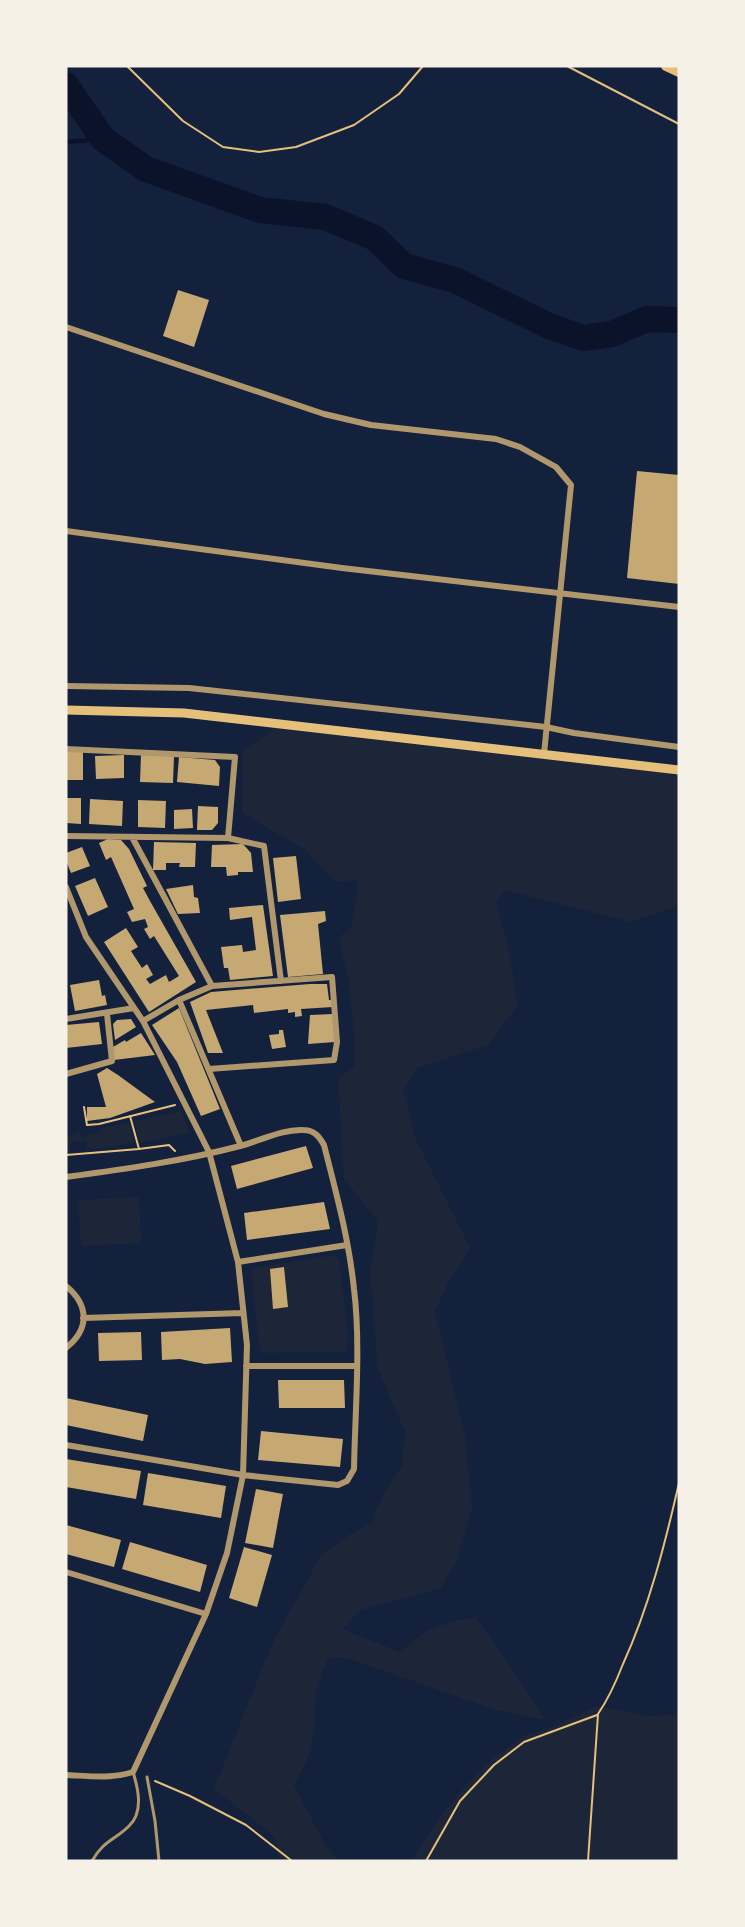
<svg xmlns="http://www.w3.org/2000/svg" width="745" height="1927" font-family="Karla,sans-serif">
  <rect width="100%" height="100%" fill="#14213d"/>
  <!-- green -->
  <path fill="#1d2539" d="M281 723 679 771V906L631 922 504 890 496 902 509 949 518 1005 488 1045 417 1068 404 1090 415 1138 470 1248 448 1283 435 1311 465 1436 472 1509 457 1560 441 1588 361 1610 342 1629 400 1652 428 1630 454 1621 476 1617 546 1720 497 1710 343 1657 329 1658C309 1692 319 1716 310 1751 307 1763 299 1775 294 1786L326 1846 339 1861H281L274 1836 214 1789 271 1646 321 1555 349 1535 373 1522 376 1509 393 1478 402 1466 405 1432 378 1369 370 1270 377 1233V1220L344 1179 338 1077 355 1067V1045L349 982 339 937 352 927 358 880 336 882 303 848 242 813 243 752Z
    M181 1111 189 1133 140 1143 134 1121Z
    M129 1122 134 1143 87 1150 86 1141 70 1142V1151L66 1152V1137L80 1131 81 1136H87L101 1132V1128Z
    M139 1197 141 1243 81 1246 78 1200Z
    M334 1255 339 1259 349 1343 346 1352 262 1353 260 1351 251 1271 253 1268Z
    M679 1705V1861H412L440 1817 463 1789 492 1759 525 1735 547 1729 597 1706 647 1716 676 1714Z"/>
  <g fill="none" stroke-linecap="round" stroke-linejoin="round">
    <!-- stream -->
    <path stroke="#0b132b" stroke-width="4.5" d="M66 142 103 139"/>
    <!-- river -->
    <path stroke="#0b132b" stroke-width="26" d="M66 85 103 139 146 169 260 210 325 217 375 238 404 266 455 280 549 326 583 338 612 334 647 319 679 320"/>
  </g>
  <!-- building -->
  <path fill="#c6a872" d="M178 290 209 300 194 347 163 336Z
    M637 471 679 475V584L627 578Z
    M66 752H83V780H66Z
    M124 755V778L96 779 95 756Z
    M141 755 174 756 173 783 140 782Z
    M179 757 215 760 220 767 219 786 177 782Z
    M66 798H81V824L66 823Z
    M90 799 123 801 122 826 89 824Z
    M138 800 166 801 165 828 138 827Z
    M198 806 218 807V823L212 830H197Z
    M192 809 193 828 174 829V810Z
    M108 839 121 840 129 849 147 886 143 888 150 901 196 982 149 1012 104 942 126 928 138 947 131 951 142 968 147 964 153 975 146 979 150 984 166 975 169 982 179 976 154 936 150 939 144 929 148 927 145 919 132 922 127 912 134 909 111 857 106 860 99 843Z
    M154 842 196 843 195 867H179L180 863H166V870H153Z
    M243 844 251 853 253 872H238V875L227 876 226 867H211L212 845Z
    M82 847 90 866 71 873 66 861V853Z
    M296 856 301 899 278 902 273 858Z
    M95 878 108 907 88 916 75 886Z
    M193 885 194 897 198 898 200 913 178 914 166 889Z
    M263 905 273 976 230 980 228 968H224L221 947 242 945 243 952 256 950 252 917 230 920 229 908Z
    M325 911 326 921 318 924 323 974 288 977 280 915Z
    M99 980 102 996 105 995 107 1005 75 1011 70 985Z
    M310 984H327L329 1000H332L333 1007 301 1009 302 1016 295 1017V1012L288 1013V1009L254 1013 253 1005 206 1010 223 1053H208L190 1002 211 992Z
    M179 1008 220 1109 201 1116 177 1062 152 1025Z
    M333 1014 335 1042 308 1044 310 1015Z
    M131 1019 136 1027 115 1040 113 1024 117 1020Z
    M99 1022 102 1044 66 1048V1025Z
    M279 1030H283L286 1047 272 1049 269 1035 279 1034Z
    M141 1033 155 1055 114 1060 113 1047 125 1040 126 1042Z
    M107 1068 118 1075 155 1102 110 1118 87 1121V1107H106L97 1074Z
    M306 1146 313 1168 237 1189 231 1166Z
    M324 1202 330 1229 247 1240 244 1213Z
    M284 1267 288 1307 273 1309 270 1269Z
    M230 1328 232 1362 205 1364 180 1359 162 1360 161 1332Z
    M141 1332 142 1360 99 1361 98 1333Z
    M278 1380H344L345 1408H279Z
    M66 1398 148 1415 143 1441 66 1425Z
    M261 1431 343 1439 340 1467 258 1460Z
    M66 1459 141 1471 136 1499 66 1487Z
    M148 1473 226 1486 221 1518 143 1505Z
    M256 1489 283 1494 273 1548 245 1543Z
    M66 1525 121 1540 114 1567 66 1554Z
    M130 1542 207 1565 200 1592 122 1569Z
    M244 1547 272 1555 257 1607 229 1598Z"/>
  <g fill="none" stroke-linecap="round" stroke-linejoin="round">
    <!-- path -->
    <path stroke="#e5c07b" stroke-width="2" d="M127 66 183 121 223 147 259 152 296 147 354 125 399 94 423 66
      M567 66 679 124
      M84 1107 87 1125 99 1124 175 1105
      M130 1116 139 1149 169 1145 175 1151
      M66 1155 139 1149
      M155 1781 190 1796 246 1825 292 1861
      M426 1861 460 1801 494 1765 524 1742 597 1715
      M588 1861 598 1714C609 1698 616 1682 623 1664 649 1607 665 1544 679 1483"/>
    <!-- service -->
    <path stroke="#b1986c" stroke-width="3" d="M147 1777 155 1821 159 1861
      M92 1861C103 1841 115 1840 129 1826 144 1812 138 1788 133 1772"/>
    <!-- minor -->
    <path stroke="#b1986c" stroke-width="6" d="M66 327 324 414 371 425 496 439 520 447 556 467 571 485 544 754
      M66 531 342 568 679 607
      M66 686 189 688 546 727 574 733 679 747
      M66 749 235 757 228 838
      M66 836 228 838 264 846 281 981
      M132 837 212 986
      M66 887 86 937 143 1021 209 1152 238 1262 247 1345 243 1475 227 1553 206 1614 133 1772C111 1779 89 1776 66 1775
      M179 1000 241 1146
      M66 1019 134 1008
      M143 1021 179 1000 212 986 332 977 337 1042 334 1060 209 1069
      M66 1074 112 1061 107 1014
      M66 1177C125 1169 183 1161 240 1146 260 1141 282 1129 303 1130 314 1130 319 1136 324 1145 336 1192 349 1240 354 1289 361 1345 355 1412 354 1469L347 1481 338 1485 243 1475 66 1445
      M238 1262 347 1245
      M66 1286C89 1305 90 1329 66 1348
      M83 1318 243 1313
      M246 1366H356
      M66 1572 206 1614"/>
    <!-- secondary -->
    <path stroke="#e5c07b" stroke-width="9" d="M66 710 184 713 679 770"/>
    <!-- trunk -->
    <path stroke="#e5c07b" stroke-width="10" d="M666 66 679 72"/>
  </g>
  <!-- border -->
  <rect width="745" height="1927" fill="none" stroke="#f6f1e7" stroke-width="135"/>
</svg>
